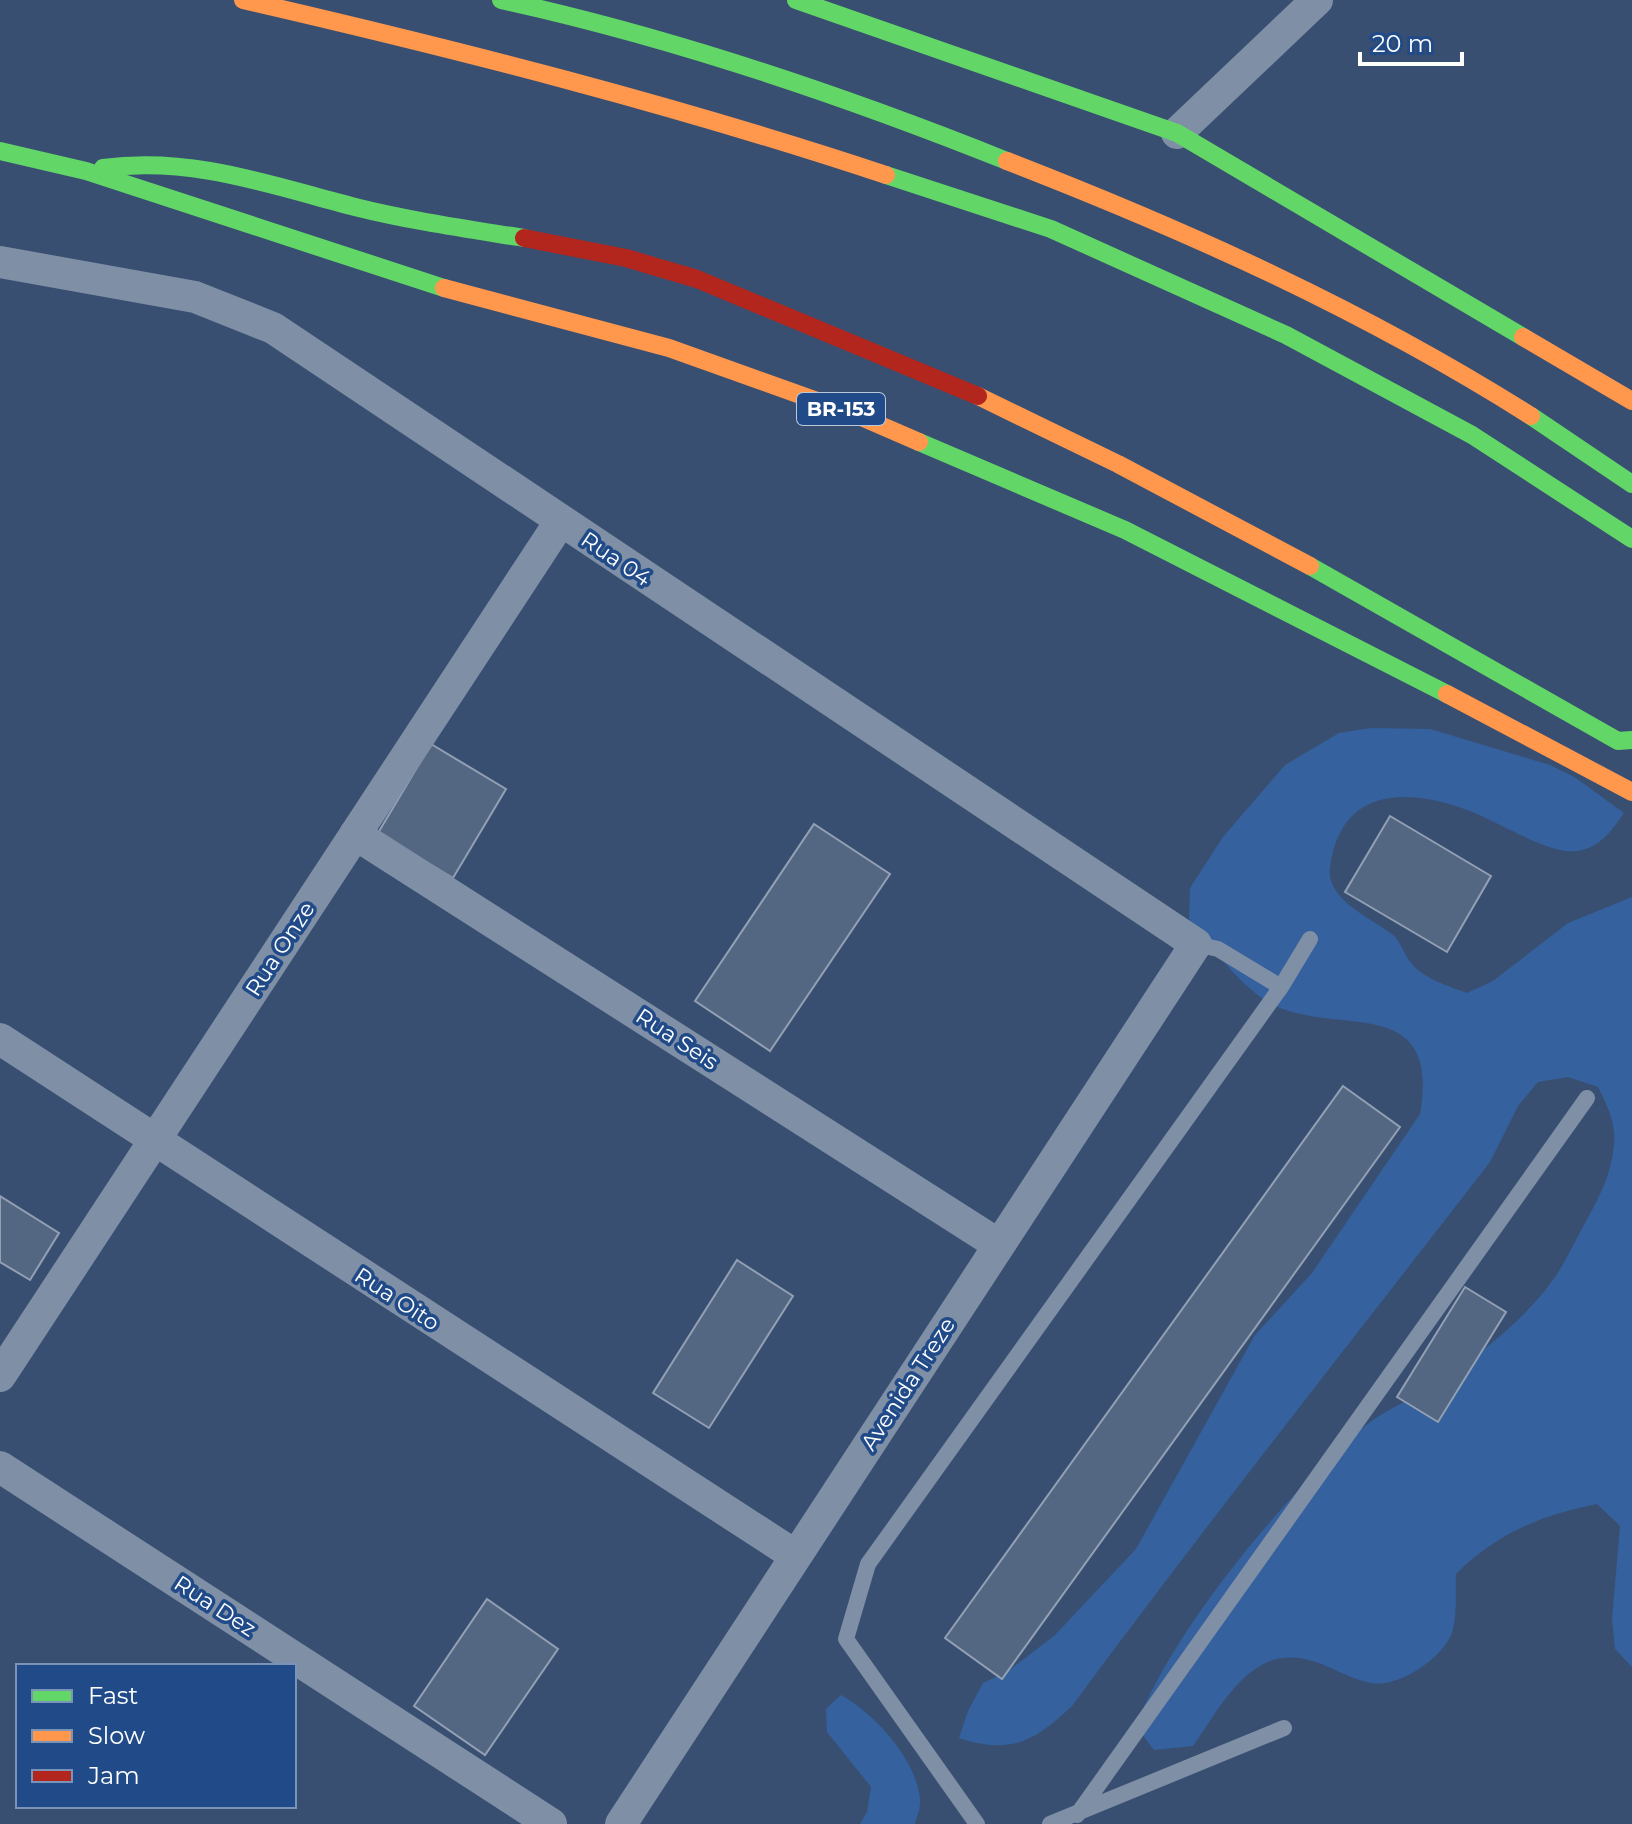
<svg xmlns="http://www.w3.org/2000/svg" width="1632" height="1824" font-family="Montserrat,sans-serif">
  <rect width="100%" height="100%" fill="#384f71"/>
  <!-- green -->
  <path fill="#35619e" d="M1371 728 1430 729 1550 765 1576 778 1624 813C1612 830 1601 847 1578 851 1549 855 1499 822 1470 811 1407 787 1341 787 1330 867 1325 900 1372 918 1393 935 1400 941 1403 952 1409 960 1421 978 1448 986 1467 993L1493 981 1568 923 1632 897V1667L1615 1649 1612 1619 1620 1526 1597 1504C1541 1515 1496 1534 1456 1574 1455 1591 1458 1619 1451 1635 1440 1660 1398 1688 1371 1683 1340 1677 1316 1654 1283 1658 1242 1662 1214 1717 1193 1746L1154 1750 1136 1726C1173 1630 1279 1502 1357 1433 1382 1410 1412 1400 1439 1382 1477 1357 1526 1318 1552 1281 1565 1264 1574 1242 1585 1223 1599 1198 1612 1173 1614 1144 1616 1123 1607 1105 1598 1087L1568 1077 1538 1082 1518 1106 1490 1162C1350 1343 1208 1522 1072 1706 1034 1742 1010 1755 959 1738L968 1711 983 1683 1008 1671 1054 1636 1136 1549 1255 1335 1312 1273 1420 1114C1441 993 1340 1036 1276 1006 1243 991 1212 947 1189 919L1190 888 1223 837 1285 765 1339 733Z
    M841 1695C875 1714 916 1759 920 1799 921 1807 917 1816 915 1824H860L867 1812 871 1787 827 1732 826 1709Z"/>
  <!-- building -->
  <path fill="#546782" stroke="#93a0b4" stroke-width="2" d="M431 744 506 789 453 878 378 833Z
    M1390 816 1491 876 1447 952 1345 892Z
    M814 824 890 874 770 1051 695 1001Z
    M1343 1086 1400 1127 1002 1679 945 1638Z
    M0 1196 59 1233 30 1280 0 1262Z
    M737 1260 793 1296 709 1428 653 1393Z
    M1465 1287 1506 1312 1438 1422 1397 1397Z
    M487 1599 558 1649 485 1755 414 1706Z"/>
  <g fill="none" stroke-linecap="round" stroke-linejoin="round">
    <!-- lane -->
    <path stroke="#7f8fa6" stroke-width="16" d="M1196 944 1218 949 1281 987
      M1077 1815 1587 1098
      M977 1824 846 1639 868 1564 1281 987 1310 939
      M1050 1824 1284 1728"/>
    <!-- street -->
    <path stroke="#7f8fa6" stroke-width="32" d="M1177 133 1317 0
      M0 262 195 297 273 328 1196 944 621 1824
      M355 834 999 1245
      M0 1039 796 1556
      M0 1376 560 522
      M0 1467 551 1824"/>
    <!-- fast -->
    <path stroke="#63d668" stroke-width="18" d="M501 0C675 38 842 95 1007 161
      M796 0 1177 133 1523 337
      M0 151 86 171 444 288
      M103 168C192 156 270 185 355 207 411 221 468 229 524 238
      M886 175 1051 229 1286 335 1472 435 1632 539
      M1531 416 1632 484
      M919 442 1125 530 1447 694
      M1310 566 1618 741 1632 740"/>
    <!-- slow -->
    <path stroke="#ff974d" stroke-width="18" d="M243 0C460 50 675 105 886 175
      M1007 161C1190 232 1365 311 1531 416
      M444 288 669 348 859 416 919 442
      M1523 337 1632 401
      M978 396 1118 464 1310 566
      M1447 694 1632 792"/>
    <!-- jam -->
    <path stroke="#b3261e" stroke-width="18" d="M524 238 626 258 697 279 978 396"/>
  </g>
  <g text-anchor="middle" dominant-baseline="central" stroke-width="7" stroke-linejoin="round" paint-order="stroke">
    <!-- shield labels -->
    <rect fill="#214b88" stroke="#bcc9db" stroke-width="2" x="797" y="393" width="88" height="32" rx="6"/>
    <g font-size="20" font-weight="bold" fill="#fff">
      <text x="841" y="409">BR-153</text>
    </g>
    <!-- street labels -->
    <g font-size="22" fill="#fff" stroke="#214b88">
      <text transform="translate(616 559) rotate(34)">Rua 04</text>
      <text transform="translate(280 949) rotate(-57)">Rua Onze</text>
      <text transform="translate(677 1039) rotate(33)">Rua Seis</text>
      <text transform="translate(397 1299) rotate(33)">Rua Oito</text>
      <text transform="translate(908 1384) rotate(-57)">Avenida Treze</text>
      <text transform="translate(215 1606) rotate(33)">Rua Dez</text>
    </g>
  </g>
  <!-- legend -->
  <rect x="16" y="1664" width="280" height="144" fill="#214b88" stroke="#7a93b8" stroke-width="2"/>
  <rect x="32" y="1690" width="40" height="12" fill="#63d668" stroke="#7a93b8" stroke-width="2"/>
  <text x="88" y="1704" font-size="24" fill="#ffffff">Fast</text>
  <rect x="32" y="1730" width="40" height="12" fill="#ff974d" stroke="#7a93b8" stroke-width="2"/>
  <text x="88" y="1744" font-size="24" fill="#ffffff">Slow</text>
  <rect x="32" y="1770" width="40" height="12" fill="#b3261e" stroke="#7a93b8" stroke-width="2"/>
  <text x="88" y="1784" font-size="24" fill="#ffffff">Jam</text>
  <!-- scale -->
  <path d="M1360 52v12h102v-12" fill="none" stroke="#ffffff" stroke-width="4"/>
  <text x="1372" y="52" font-size="24" fill="#ffffff" stroke="#214b88" stroke-width="6" paint-order="stroke">20 m</text>
</svg>
